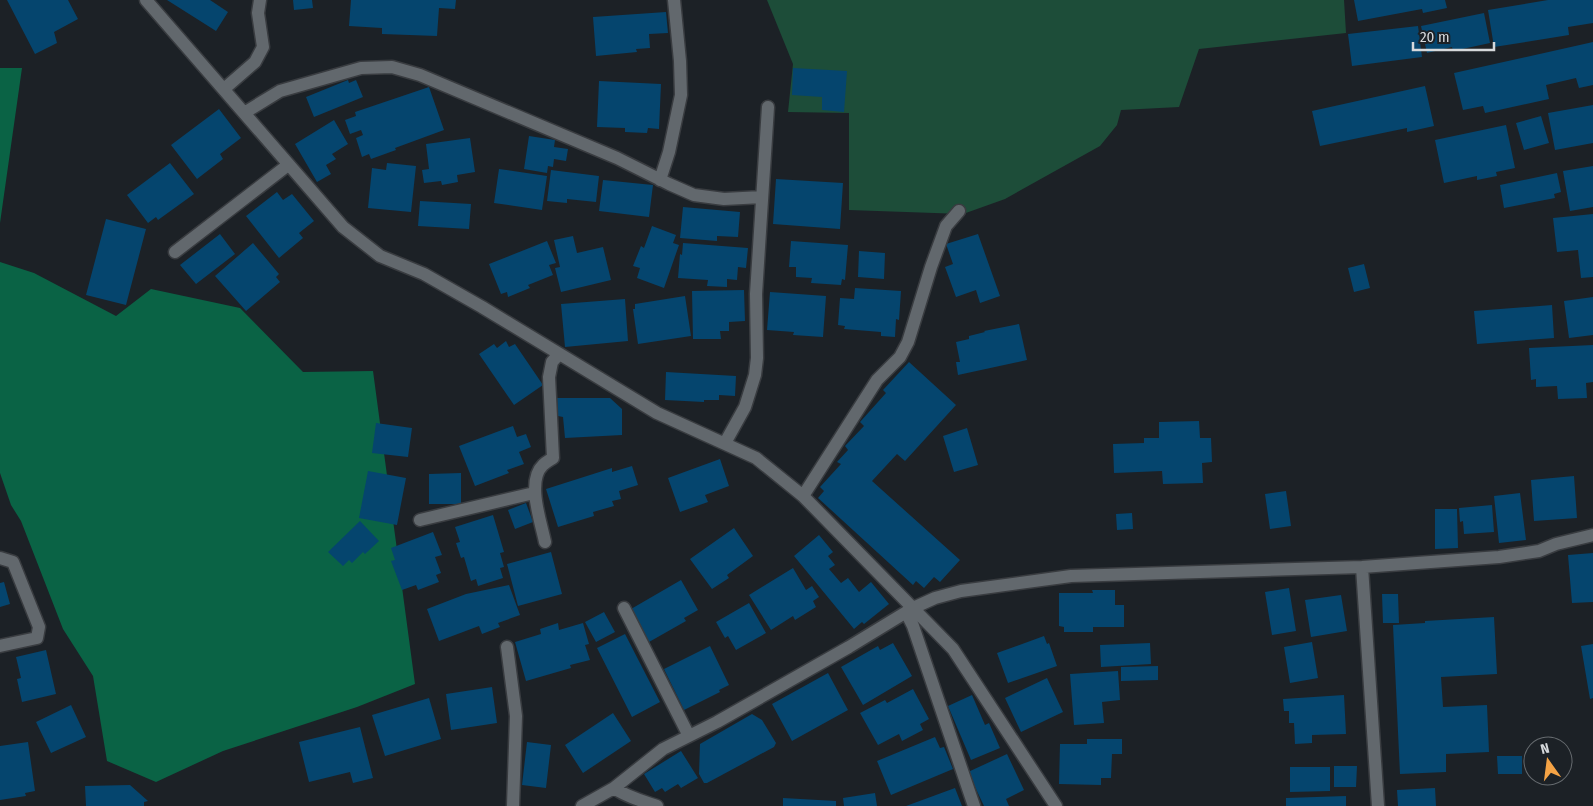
<svg xmlns="http://www.w3.org/2000/svg" width="1593" height="806" font-family="'Fira Sans Condensed',sans-serif">
  <rect width="100%" height="100%" fill="#1c2126"/>
  <!-- green -->
  <path fill="#1d4d39" d="M767 0H1344L1346 33 1199 49 1179 107 1121 110 1117 125 1100 146 1005 199 963 214 849 210V113L788 112 793 64Z"/>
  <!-- forest -->
  <path fill="#0a6345" d="M0 68H22L0 223Z
    M0 262 34 273 116 316 151 289 240 308 303 372 373 371 415 684 357 707 223 751 156 782 107 761 93 676 63 629 21 521 11 505 0 473Z"/>
  <!-- building -->
  <path fill="#05456e" d="M7 0H68L78 19 54 32 57 43 35 54Z
    M167 0H210L228 12 216 31Z
    M293 0H312L313 8 294 10Z
    M351 0H456L455 9 439 8 437 36 382 34V28L349 26Z
    M1354 0H1445L1447 8 1423 13 1422 9 1358 21Z
    M1548 0H1593V23L1568 27 1569 35 1494 47 1488 10Z
    M666 12 668 33 649 34 650 48 636 49 637 52 596 56 593 17Z
    M1484 13 1490 43 1453 51 1452 47 1427 53 1421 26Z
    M1418 26 1422 57 1352 66 1348 34Z
    M1593 42V85L1579 88 1576 78 1546 85 1549 99 1485 113 1483 106 1463 110 1454 73Z
    M793 68 847 71 844 112 822 110V97L792 95Z
    M348 80 349 83 356 80 363 97 314 117 306 97Z
    M599 81 661 84 659 129 648 128 647 133 625 132V128L597 127Z
    M1425 86 1434 126 1407 132V128L1320 146 1312 111Z
    M429 87 444 130 395 148 396 150 371 159 369 154 362 157 356 138 363 135 361 130 350 134 345 120 356 116 355 112Z
    M1593 105V143L1555 150 1548 113Z
    M219 109 241 138 220 154 223 159 197 179 171 145Z
    M1541 116 1549 143 1524 150 1516 123Z
    M334 120 348 144 332 154 336 159 326 165 331 174 317 182 295 144Z
    M1506 125 1515 168 1496 172 1497 176 1477 180V176L1444 183 1435 140Z
    M529 136 555 140 554 147 568 149 566 161 554 159 553 167 548 166 547 173 524 169Z
    M470 138 475 172 457 175 458 182 442 185 441 181 424 183 422 170 429 169 426 144Z
    M170 163 194 194 158 220 156 217 148 223 127 195Z
    M387 163 416 166 411 212 368 208 372 168 386 170Z
    M1593 166V207L1570 211 1563 171Z
    M499 169 547 176 542 210 494 203Z
    M551 170 599 176 596 202 567 199V203L547 201Z
    M1557 173 1561 192 1554 194 1555 198 1504 208 1500 185Z
    M776 179 843 183 840 229 773 224Z
    M603 180 653 185 649 217 599 211Z
    M277 192 283 200 292 194 314 221 299 233 303 238 279 258 246 216Z
    M420 201 471 204 469 229 418 226Z
    M683 207 740 212 738 237 717 236V241L680 238Z
    M1593 214V277L1581 278 1578 250 1557 252 1553 218Z
    M106 219 146 229 126 305 86 295Z
    M652 226 676 235 673 243 679 245 664 288 637 278 640 268 633 266 641 246 644 248Z
    M220 234 235 254 196 284 180 265Z
    M978 234 1000 296 980 303 976 290 956 297 945 267 953 264 946 244Z
    M573 236 577 253 603 247 611 280 561 292 555 268 560 267 554 240Z
    M547 241 556 263 549 265 553 275 528 285 530 288 508 297 507 292 501 294 489 264Z
    M791 241 848 245 845 280 842 279 841 285 811 283 812 278 796 277V267H789Z
    M253 243 279 274 276 277 280 282 246 311 215 276Z
    M683 243 748 248 746 268 738 267 737 280 727 279V287L707 286 708 280 678 278 680 254 682 255Z
    M859 251 885 253 884 279 858 277Z
    M1364 264 1370 288 1354 292 1348 268Z
    M855 288 901 291 899 320 896 319 895 337 881 336V332L844 329 845 326 838 325 840 298 854 299Z
    M744 290 745 321 729 322V331H720L721 339H693L692 291Z
    M770 292 826 296 823 337 793 335 794 332 767 330Z
    M685 296 691 336 638 344 633 309H635V304Z
    M1593 297V335L1569 338 1564 301Z
    M625 299 628 341 565 347 561 304Z
    M1552 305 1554 338 1477 344 1474 311Z
    M1019 324 1027 360 958 375 956 362H960L956 342 969 339V336L985 332 984 331Z
    M506 341 509 347 515 344 543 385 514 405 479 354 494 344 497 348Z
    M1593 345V382L1586 383 1587 398 1558 399 1557 386 1536 387V379L1531 380 1529 348Z
    M909 362 956 405 905 461 897 454 872 481 960 560 940 582 934 577 924 588 916 581 913 585 818 498 824 491 820 487 841 464 837 462 848 450 845 446 864 426 860 422 886 393 883 390Z
    M666 372 736 376 735 396 719 395V400H704V402L665 400Z
    M557 398H610L622 409V435L565 438 563 417 558 416Z
    M1199 421 1200 438H1211L1212 462 1202 463 1203 483 1163 484 1162 471 1114 473 1113 444 1144 443V438H1159V422Z
    M376 423 412 428 408 457 372 453Z
    M513 426 517 437 526 434 531 447 519 452 524 464 507 470 509 473 475 486 459 446Z
    M967 428 978 465 954 472 943 436Z
    M720 459 729 486 705 495 708 502 680 512 668 478Z
    M632 466 638 485 619 491 621 499 612 501 614 506 593 512 594 516 558 527 546 489 612 468V472Z
    M368 471 406 478 397 525 359 518Z
    M461 473V504H429V474Z
    M1574 476 1577 518 1534 521 1531 480Z
    M1286 491 1291 526 1270 529 1265 494Z
    M1520 493 1526 540 1499 543 1494 496Z
    M526 503 533 522 515 529 508 510Z
    M1492 505 1494 532 1464 534 1463 521 1460 522 1459 508Z
    M1435 509H1457L1458 548 1435 549Z
    M1132 513 1133 529 1117 530 1116 514Z
    M493 515 504 552 500 553 504 567 500 568 503 578 478 586 476 579 471 581 464 557 461 558 456 543 460 542 455 527Z
    M360 521 379 541 365 554 363 552 352 563 349 560 343 566 328 552Z
    M734 528 753 556 727 575 729 578 712 589 690 559Z
    M433 532 442 555 435 557 441 573 436 575 439 582 418 590 416 585 402 590 391 561 395 560 391 548Z
    M819 535 833 552 828 556 835 565 829 569 841 583 848 578 859 592 871 582 889 604 864 624 862 622 854 629 794 556Z
    M551 552 562 594 518 606 507 564Z
    M1593 553V602L1572 603 1568 555Z
    M793 568 806 590 812 586 819 597 813 601 816 607 795 620 793 616 771 630 749 595Z
    M681 580 698 610 684 618 686 621 649 642 631 609Z
    M4 582 10 604 0 607V583Z
    M509 585 520 615 498 623 500 627 482 634 479 626 439 641 427 609 466 594Z
    M1289 588 1296 631 1272 635 1265 592Z
    M1092 590H1115V605H1124V627H1093V632H1064V627L1059 626V593H1093Z
    M1382 594H1398L1399 623H1383Z
    M1341 595 1347 631 1311 637 1305 600Z
    M749 603 766 633 736 650 728 636 725 638 716 622Z
    M604 612 615 632 596 642 585 622Z
    M1494 617 1497 674 1441 677 1443 707 1487 705 1489 752 1446 754V772L1400 774 1393 625 1425 623V621Z
    M558 623 559 630 583 623 589 644 585 645 590 660 570 665 571 668 526 681 515 642 541 634 540 629Z
    M625 634 660 702 632 717 597 648Z
    M1044 636 1047 644 1049 643 1057 666 1008 683 997 653Z
    M1312 642 1318 678 1290 683 1284 647Z
    M893 643 912 676 863 705 841 667 878 646 880 650Z
    M1150 643 1151 664 1101 667 1100 645Z
    M1593 644V698L1590 699 1581 646Z
    M710 646 729 685 719 690 720 692 684 710 664 669Z
    M46 650 56 694 22 702 17 679 21 678 16 657Z
    M1158 666V680L1121 681V667Z
    M1118 671 1120 700 1102 702 1104 723 1074 725 1070 674Z
    M828 673 848 710 792 741 772 704Z
    M1047 678 1063 712 1021 732 1005 698Z
    M492 687 497 723 451 730 446 694Z
    M913 689 929 719 920 724 923 730 902 741 899 734 878 745 860 713 885 700 887 703Z
    M972 695 985 725 989 723 1000 748 971 760 948 706Z
    M1344 695 1346 734 1312 735V743L1295 744 1294 723H1289V711H1284L1283 699Z
    M429 698 441 739 385 756 372 715Z
    M71 705 86 737 51 753 36 722Z
    M613 713 631 741 583 773 565 745Z
    M752 714 762 720 776 743 774 747 707 783H704L699 774 700 744Z
    M360 727 373 778 353 783 350 772 309 782 299 742Z
    M935 737 940 748 944 747 953 769 891 795 877 761Z
    M1087 739H1122V754H1112L1111 778H1101V785L1059 784 1060 744H1087Z
    M28 742 35 791 25 793 26 796 0 800V746Z
    M527 742 551 745 546 788 522 785Z
    M681 751 698 778 681 788 678 784 665 792 662 788 655 792 644 774Z
    M1007 754 1024 790 1006 799 1009 806H984L968 772Z
    M1497 756H1522V774H1498Z
    M1334 766H1357L1356 787H1334Z
    M1290 767H1330V791L1290 792Z
    M130 785 148 801 144 802V806H86L85 786Z
    M955 788 962 806H906Z
    M1435 788 1436 806H1398L1397 790Z
    M875 793 877 806H844L843 798Z
    M1346 796V806H1286V798Z
    M783 798 836 801V806H783Z"/>
  <g fill="none" stroke-linecap="round" stroke-linejoin="round">
    <!-- minor casing -->
    <g stroke="#393c40" stroke-width="15">
      <path id="minor" d="M146 0 343 227 380 256 424 274 482 307 657 413 756 458 803 496 953 649 1056 806
        M224 89 255 62 263 47 258 13 260 0
        M244 113 280 91 361 68 392 67 420 75 617 158 669 184 694 195 724 199 762 197
        M660 180 669 152 681 95 680 61 674 0
        M175 252 288 165
        M725 443 745 407 755 375 757 358 756 294 768 107
        M803 496 877 380 900 357 908 342 931 267 946 226 959 211
        M420 520 534 493
        M545 542C541 522 526 481 543 465 546 462 550 460 553 458L549 377 552 362 559 354
        M0 558 13 562 39 627 37 638 0 646
        M1362 567 1378 806
        M624 608 689 736
        M906 612 913 626 974 806
        M507 647 516 716 513 806
        M614 788C627 797 642 801 657 806
        M582 806 614 788 663 749 717 722 849 647 913 608 935 598 961 591 1071 576 1362 567 1499 557 1539 551 1556 544 1593 535"/>
    </g>
    <!-- minor -->
    <use href="#minor" stroke="#62686d" stroke-width="12"/>
  </g>
  <!-- north arrow -->
  <g transform="translate(1548 761) rotate(346)"><circle r="24" fill="#1c2126" stroke="#666b6f"/>
  <path d="M0-4L9 19L0 12L-9 19Z" fill="#f5a345"/>
  <text y="-8" font-size="14" font-weight="bold" text-anchor="middle" fill="#d6d9dc">N</text>
  </g>
  <!-- scale -->
  <path d="M1413 42v8h81v-8" fill="none" stroke="#d6d9dc" stroke-width="2.5"/>
  <text x="1420" y="42" font-size="15" fill="#d6d9dc" stroke="#1c2126" stroke-width="4" paint-order="stroke">20 m</text>
</svg>
